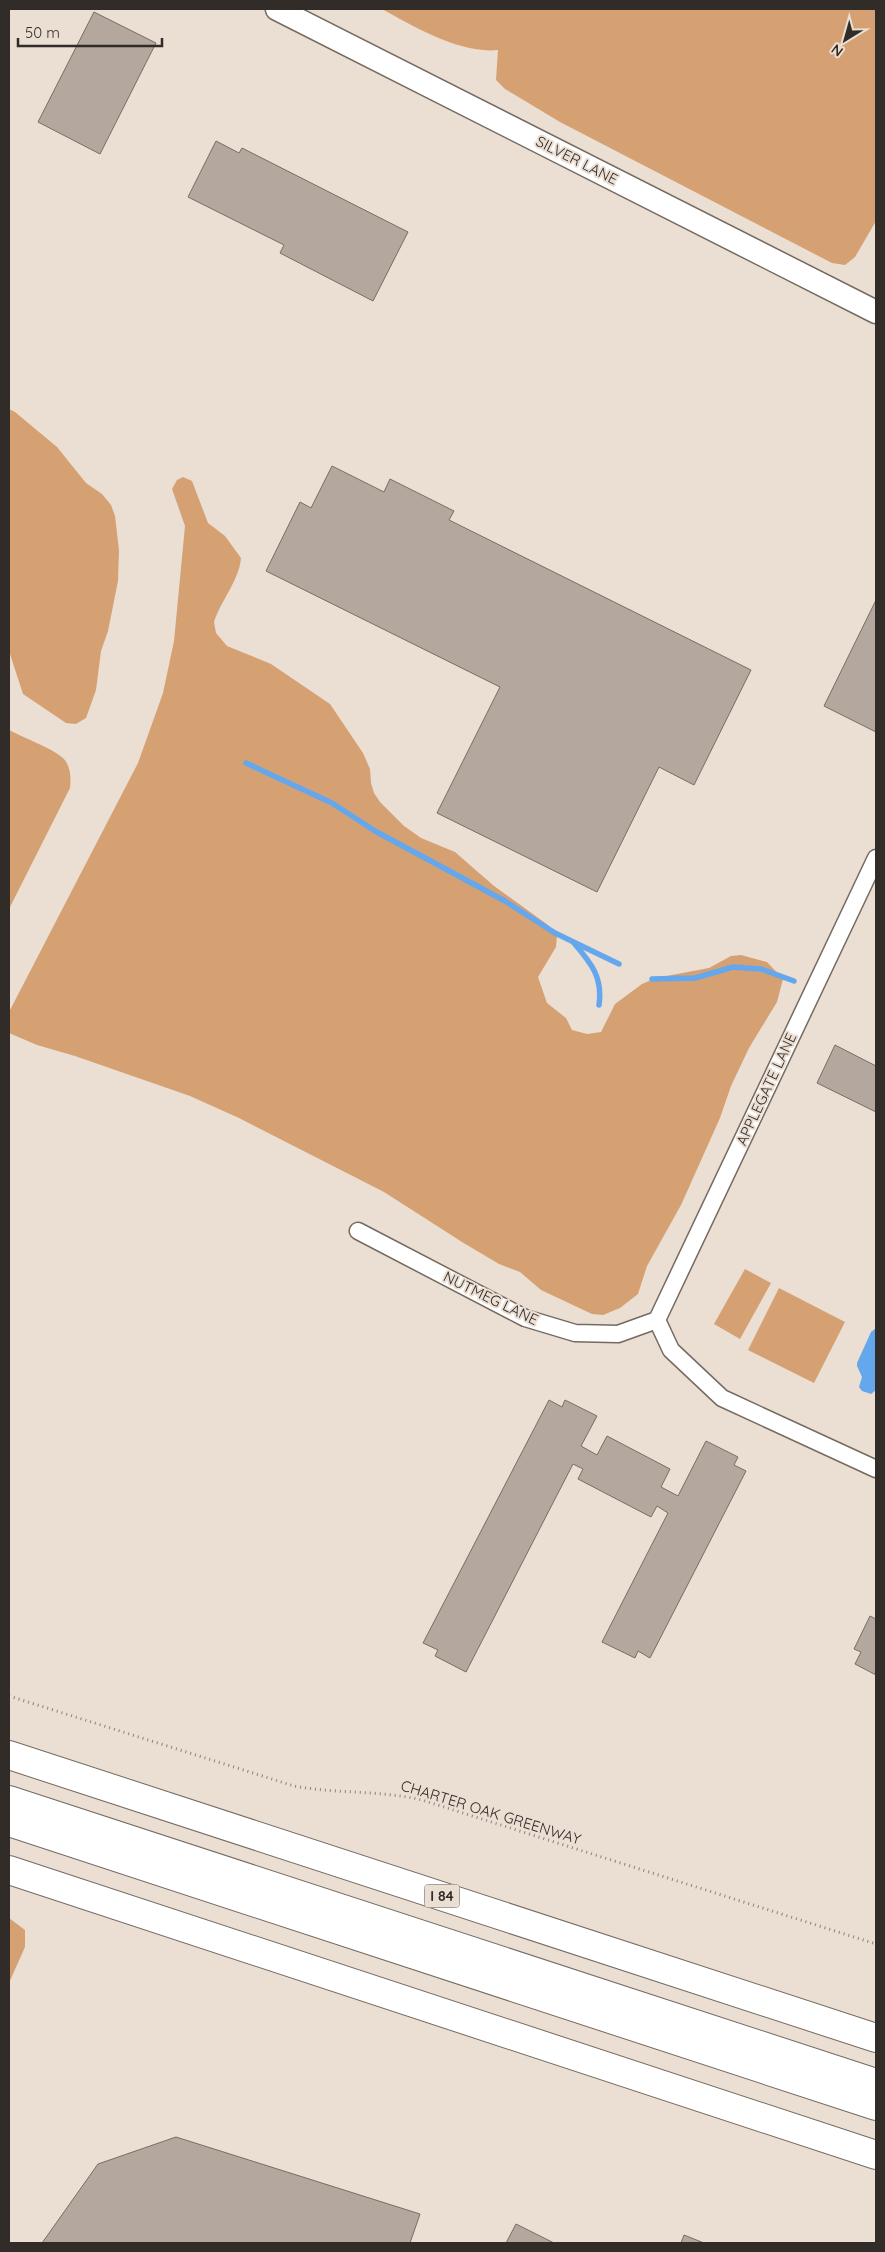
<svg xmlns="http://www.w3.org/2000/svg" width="885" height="2252" font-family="Quicksand,sans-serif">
  <rect width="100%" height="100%" fill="#ebded3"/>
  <!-- green -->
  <path fill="#d5a173" d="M382 9H876V221L855 257 845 265 832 263 560 122 505 89 496 80 498 50C461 54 414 27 382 9Z
    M9 409 15 412 57 447 86 483 102 494 111 505 115 516 119 550 118 581 108 631 101 651 96 690 86 718 76 724 66 723 23 694 9 651Z
    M183 477 192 481 208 523 225 536 241 558C239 581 221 600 214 622L216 633 227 646 271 664 330 704 363 753 370 769 371 783 374 793 380 802 404 826 421 838 455 852 494 886 548 925 557 936 556 947 538 977 547 1003 566 1018 572 1030 587 1034 601 1032 615 1004 642 984 656 978 709 968 731 956 741 955 767 962 783 979 777 1002 749 1048 731 1086 720 1118 681 1205 647 1266 638 1294 620 1308 603 1315 592 1314 541 1290 520 1272 499 1264 462 1242 384 1192 239 1118 190 1096 75 1056 37 1045 9 1033V1012L138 763 163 693 174 641 185 526 172 489 177 480Z
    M9 730C24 738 50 747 63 758 71 766 71 778 70 788L9 909Z
    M745 1269 771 1283 740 1339 714 1324Z
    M779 1288 845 1322 814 1383 748 1350Z
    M9 1918 25 1930V1947L9 1983Z"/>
  <!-- water -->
  <path fill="#65a7ec" d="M876 1328V1390L871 1394 862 1391 859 1387 862 1377 857 1366V1363L871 1332Z"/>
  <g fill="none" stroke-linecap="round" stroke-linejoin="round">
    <!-- stream -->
    <path stroke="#65a7ec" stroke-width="5.5" d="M246 763 332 803 375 831 505 901 555 933 619 964
      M574 943C591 963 603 977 599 1005
      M652 979 695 978 733 967 761 969 794 981"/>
  </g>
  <!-- building -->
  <path fill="#b4a79e" stroke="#786d64" d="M94 12 156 43 100 154 38 122Z
    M216 141 239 153 242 148 408 232 373 301 280 253 284 245 188 197Z
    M332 466 384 492 390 479 454 511 449 520 751 670 694 785 659 767 597 892 437 813 500 687 266 571 300 502 311 508Z
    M876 600V732L824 706Z
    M835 1045 876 1066V1112L817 1083Z
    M549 1400 562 1407 565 1400 597 1416 581 1446 597 1455 607 1436 670 1469 661 1487 678 1496 706 1441 738 1457 734 1465 746 1471 650 1658 638 1651 635 1658 602 1642 668 1513 657 1506 651 1517 578 1479 583 1469 573 1464 466 1672 435 1656 438 1650 423 1643Z
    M870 1616 876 1619V1675L855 1664 861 1652 854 1649Z
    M176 2137 420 2214 410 2243H42L98 2164Z
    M516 2224 554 2243H506Z
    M684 2235 704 2243H681Z"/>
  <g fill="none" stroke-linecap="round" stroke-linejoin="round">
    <!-- minor casing -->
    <g stroke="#756a60" stroke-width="19">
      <path id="minor" d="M358 1231 525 1318 575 1333 618 1334 657 1320
        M657 1320 876 858
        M657 1320 671 1350 722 1398 876 1469"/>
    </g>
    <!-- secondary casing -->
    <g stroke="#756a60" stroke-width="25">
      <path id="secondary" d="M277 9 876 312"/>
    </g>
    <!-- motorway casing -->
    <g stroke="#756a60" stroke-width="30">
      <path id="motorway" d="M9 1755 876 2038
        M9 1800 876 2083
        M9 1822 876 2106
        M9 1870 876 2155"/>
    </g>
    <!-- path -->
    <path stroke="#8c837c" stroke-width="3" stroke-dasharray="1 4" stroke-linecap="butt" d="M9 1696 294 1786C337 1794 379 1790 422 1800L876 1944"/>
    <!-- minor -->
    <use href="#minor" stroke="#fff" stroke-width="16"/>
    <!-- secondary -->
    <use href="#secondary" stroke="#fff" stroke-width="22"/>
    <!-- motorway -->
    <use href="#motorway" stroke="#fff" stroke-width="28"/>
  </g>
  <g text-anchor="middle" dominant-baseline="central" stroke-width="4" stroke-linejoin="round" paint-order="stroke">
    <!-- shield labels -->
    <rect fill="#ebded3" stroke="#69615b" stroke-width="1" x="424.5" y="1884.5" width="35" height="23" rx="4"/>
    <g font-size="14" font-weight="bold" fill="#312c28">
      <text x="442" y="1896">I 84</text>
    </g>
    <!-- street labels -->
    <g font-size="15" fill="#312c28" stroke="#ebded3">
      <text transform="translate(577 160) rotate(27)">SILVER LANE</text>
      <text transform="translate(766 1089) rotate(-65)">APPLEGATE LANE</text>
      <text transform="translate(491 1298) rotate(26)">NUTMEG LANE</text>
      <text transform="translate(491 1812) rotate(17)">CHARTER OAK GREENWAY</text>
    </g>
  </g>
  <!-- border -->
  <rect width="885" height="2252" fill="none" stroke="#312c28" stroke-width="20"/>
  <!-- north arrow -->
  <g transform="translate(845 40) rotate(217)" stroke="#ebded3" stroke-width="4" paint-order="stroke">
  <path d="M0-4L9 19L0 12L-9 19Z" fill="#312c28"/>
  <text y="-8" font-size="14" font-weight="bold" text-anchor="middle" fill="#312c28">N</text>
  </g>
  <!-- scale -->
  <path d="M18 38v8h144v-8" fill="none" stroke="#312c28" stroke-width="2.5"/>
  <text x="25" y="38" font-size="15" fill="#312c28" stroke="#ebded3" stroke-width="4" paint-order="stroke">50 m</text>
</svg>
